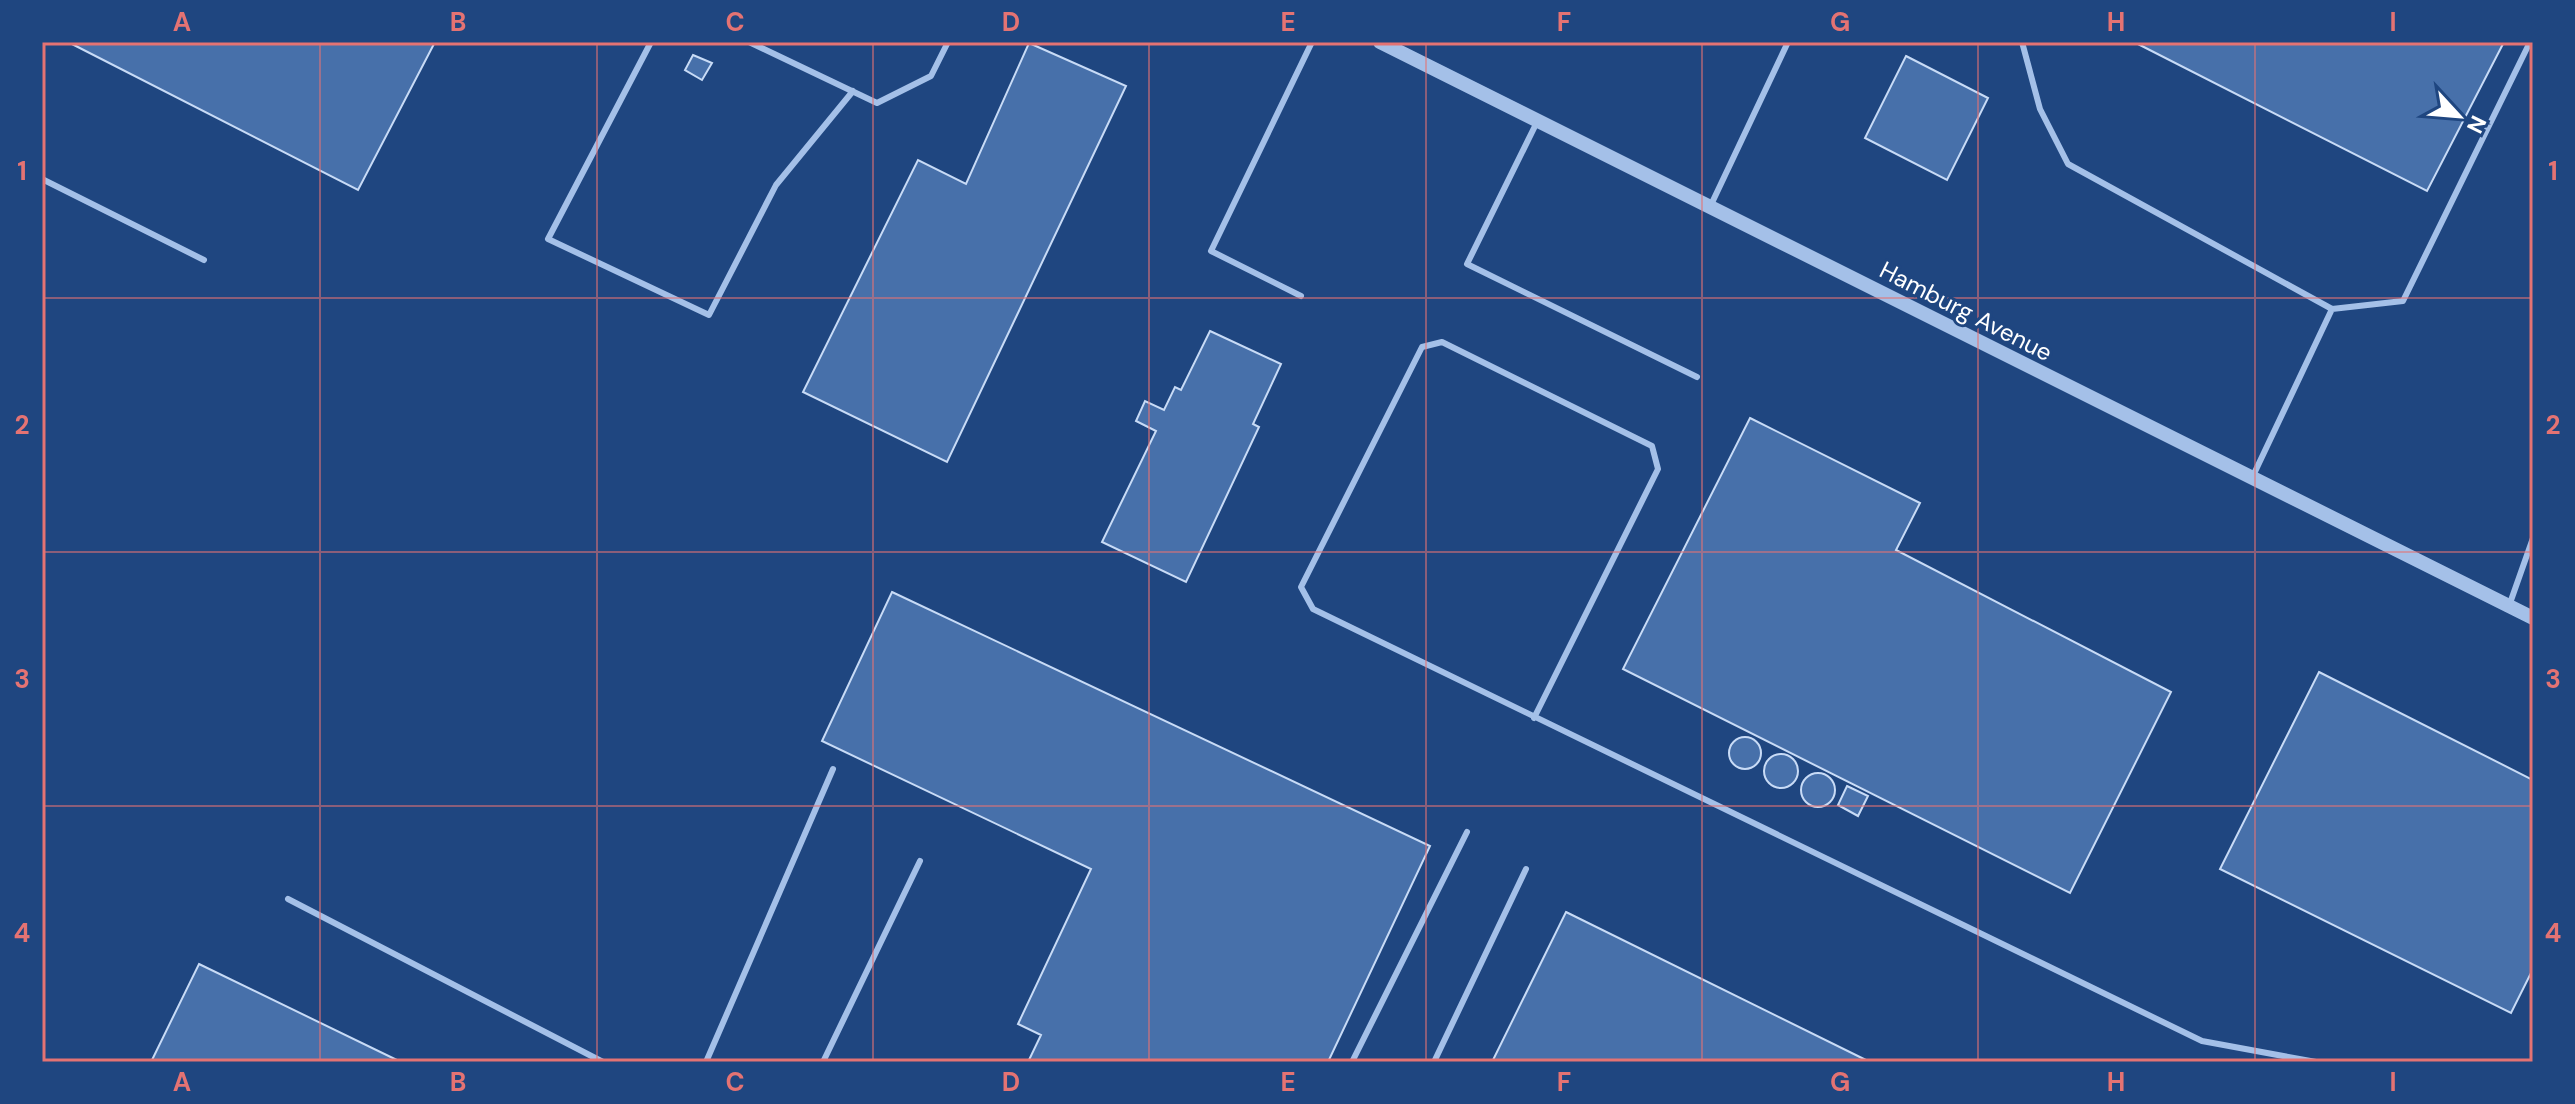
<svg xmlns="http://www.w3.org/2000/svg" width="2575" height="1104" font-family="'DM Sans',sans-serif">
  <rect width="100%" height="100%" fill="#1f4680"/>
  <!-- building -->
  <path fill="#4770aa" stroke="#c8dbf6" stroke-width="2" d="M68 42H435L358 190Z
    M2134 42H2504L2427 191Z
    M1029 43 1126 86 947 462 803 392 918 160 966 184Z
    M693 55 712 63 702 80 685 70Z
    M1906 56 1988 98 1947 180 1865 138Z
    M1210 331 1281 364 1253 424 1259 427 1186 582 1102 542 1156 431 1136 421 1145 401 1164 410 1175 387 1181 390Z
    M1750 418 1920 503 1896 550 2171 692 2070 893 1623 669Z
    M892 592 1430 846 1328 1062H1028L1041 1035 1018 1024 1091 869 822 741Z
    M2319 672 2533 780V969L2511 1013 2220 869Z
    M1729 753a16 16 0 1 1 32 0a16 16 0 1 1-32 0Z
    M1764 771a17 17 0 1 1 34 0a17 17 0 1 1-34 0Z
    M1801 790a17 17 0 1 1 34 0a17 17 0 1 1-34 0Z
    M1847 786 1868 796 1858 816 1838 805Z
    M1566 912 1870 1062H1492Z
    M199 964 401 1062H151Z"/>
  <g fill="none" stroke-linecap="round" stroke-linejoin="round">
    <!-- service -->
    <path stroke="#a4c0e8" stroke-width="6" d="M651 42 548 239 709 315 776 185 853 91
      M749 42 877 103 931 76 948 42
      M2022 42 2040 109 2068 164 2332 309 2403 301 2530 42
      M1538 120 1467 264 1697 377
      M42 179 204 260
      M1710 207 1788 42
      M1301 296 1211 251 1312 42
      M2252 478 2332 309
      M2509 606 2533 538
      M1534 718 1658 469 1652 446 1442 342 1422 347 1301 587 1313 609 2202 1041 2316 1062
      M288 899 603 1062
      M706 1062 833 769
      M823 1062 920 861
      M1352 1062 1467 832
      M1434 1062 1526 869"/>
    <!-- tertiary -->
    <path stroke="#a4c0e8" stroke-width="14" d="M1380 42 2533 618"/>
  </g>
  <!-- grid -->
  <path fill="none" stroke="#e47373" stroke-width="2" stroke-opacity="0.55" d="M320 42V1062M597 42V1062M873 42V1062M1149 42V1062M1426 42V1062M1702 42V1062M1978 42V1062M2255 42V1062M42 298H2533M42 552H2533M42 806H2533"/>
  <g text-anchor="middle" dominant-baseline="central" stroke-width="6" stroke-linejoin="round" paint-order="stroke">
    <!-- street labels -->
    <g font-size="24" fill="#fff" stroke="#1f4680">
      <text transform="translate(1966 311) rotate(27)">Hamburg Avenue</text>
    </g>
  </g>
  <!-- border -->
  <rect width="2575" height="1104" fill="none" stroke="#1f4680" stroke-width="88"/>
  <!-- north arrow -->
  <g transform="translate(2459 116) rotate(116)" stroke="#1f4680" stroke-width="6" paint-order="stroke">
  <path d="M0-6L14 30L0 20L-14 30Z" fill="#ffffff"/>
  <text y="-12" font-size="22" font-weight="bold" text-anchor="middle" fill="#ffffff">N</text>
  </g>
  <rect x="44" y="44" width="2487" height="1016" fill="none" stroke="#e47373" stroke-width="3"/>
  <g font-size="26" text-anchor="middle" font-weight="bold" fill="#e47373">
    <text x="182" y="31">A</text>
    <text x="458" y="31">B</text>
    <text x="735" y="31">C</text>
    <text x="1011" y="31">D</text>
    <text x="1288" y="31">E</text>
    <text x="1564" y="31">F</text>
    <text x="1840" y="31">G</text>
    <text x="2116" y="31">H</text>
    <text x="2393" y="31">I</text>
    <text x="22" y="180">1</text>
    <text x="2553" y="180">1</text>
    <text x="22" y="434">2</text>
    <text x="2553" y="434">2</text>
    <text x="22" y="688">3</text>
    <text x="2553" y="688">3</text>
    <text x="22" y="942">4</text>
    <text x="2553" y="942">4</text>
    <text x="182" y="1091">A</text>
    <text x="458" y="1091">B</text>
    <text x="735" y="1091">C</text>
    <text x="1011" y="1091">D</text>
    <text x="1288" y="1091">E</text>
    <text x="1564" y="1091">F</text>
    <text x="1840" y="1091">G</text>
    <text x="2116" y="1091">H</text>
    <text x="2393" y="1091">I</text>
  </g>
</svg>
